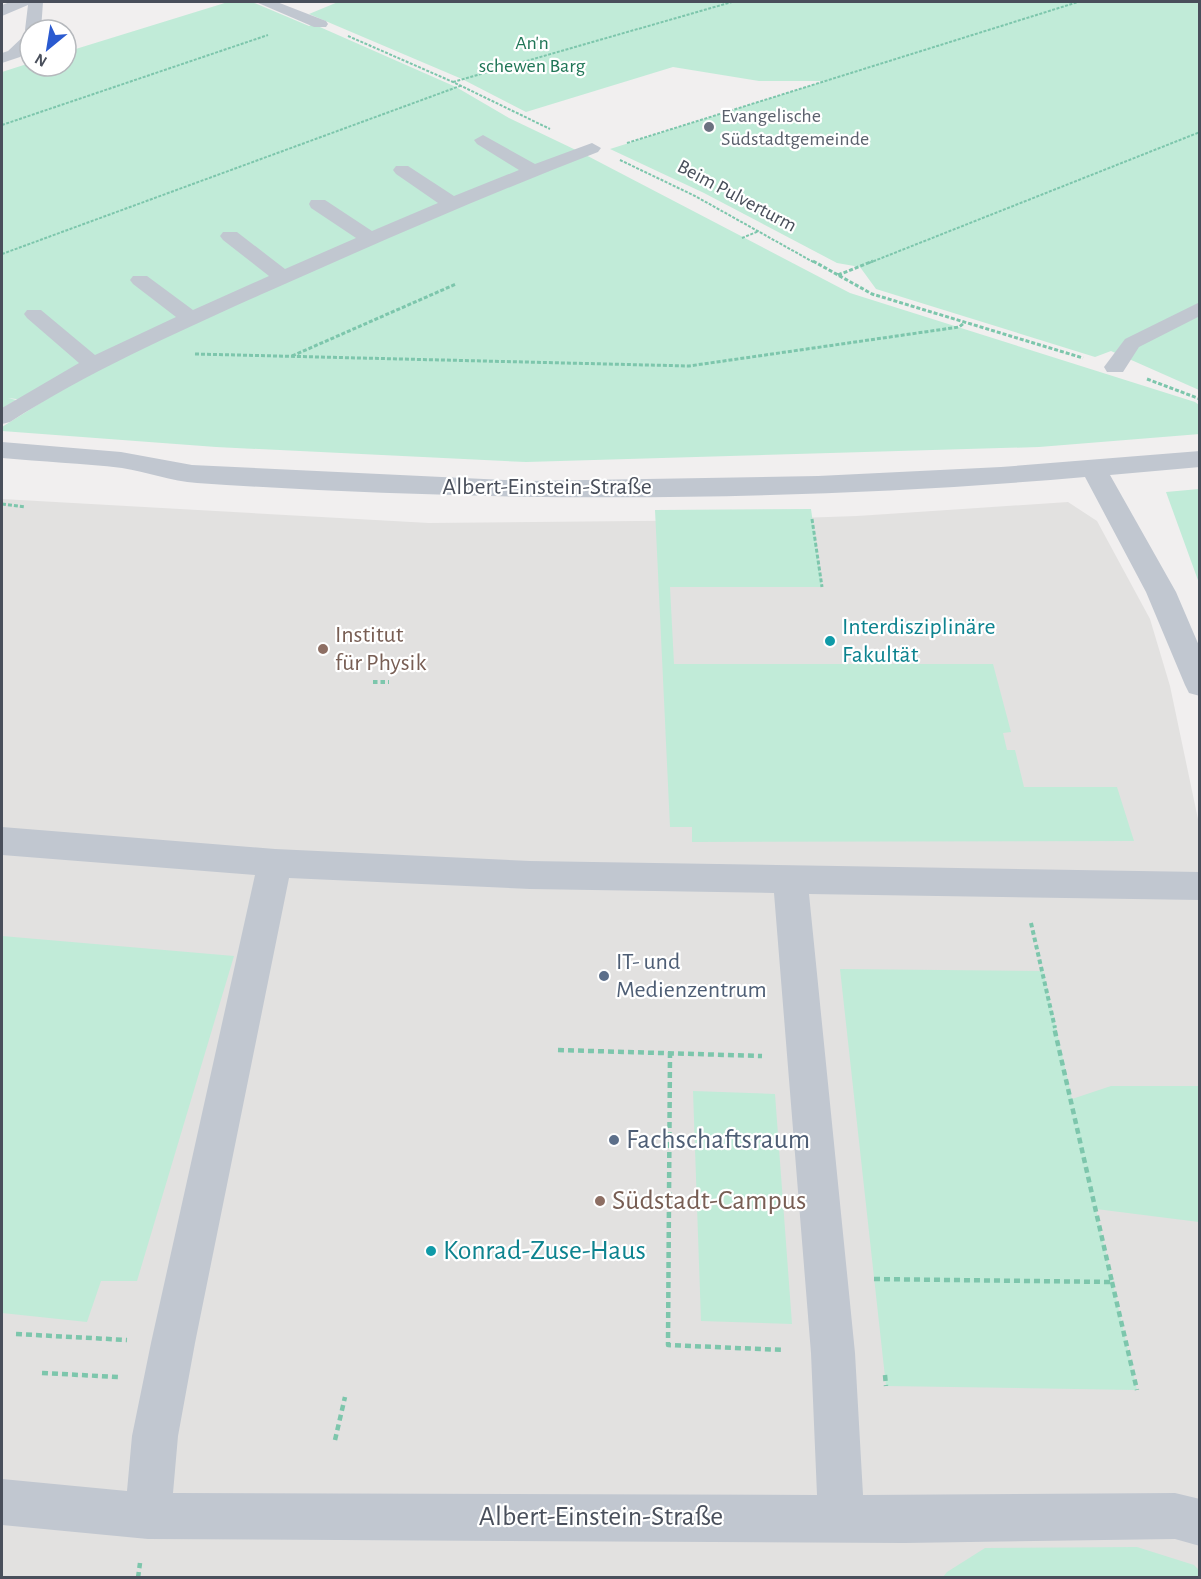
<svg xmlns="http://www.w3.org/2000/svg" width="1201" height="1579" font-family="'Alegreya Sans',sans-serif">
  <rect width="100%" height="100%" fill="#f1efef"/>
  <!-- education -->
  <path fill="#e2e1e0" d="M2 499 429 523 740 520 857 516 1068 502 1097 521 1150 619 1170 686 1199 824V1577L2 1578Z"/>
  <!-- green -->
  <path fill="#c1ebd8" d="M228 2H252L309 26 313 24 456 87 509 118 580 152 850 293 1195 402 1199 405 1200 434 1039 447 526 462 216 447 2 431V427L42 402 8 398 16 400 2 409V72L30 63V66H66V52Z
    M338 2H1199V390L1111 351 1095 357 876 289 860 267 837 263 704 193 610 149 825 81H759L673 67 526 112 462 79 309 14Z
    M1199 489H1200L1199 583 1166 492Z
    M811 509 822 587H670L674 664H993L1011 732 1003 733 1007 750H1015L1024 787H1117L1134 841 692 842V827H670L655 510Z
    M2 936 234 956 137 1281H101L87 1322 2 1313Z
    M840 969 1043 971 1072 1099 1111 1086H1199V1222L1096 1209 1137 1390 886 1386Z
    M693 1091 775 1094 792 1324 701 1321Z
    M1137 1547 1194 1565 1199 1570V1577H943L947 1572 985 1548Z"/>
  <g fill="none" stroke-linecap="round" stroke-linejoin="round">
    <!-- path-far3 -->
    <path stroke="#7dc6ac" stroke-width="2" stroke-dasharray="3 1.5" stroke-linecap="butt" d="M348 36 453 82 550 129
      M453 82 732 2
      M2 125 268 35
      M627 143 1078 2
      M620 160 695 196 815 263
      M742 238 759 231
      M2 254 460 86
      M869 263 1200 132"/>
    <!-- path-far2 -->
    <path stroke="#7dc6ac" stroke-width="3" stroke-dasharray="4 2" stroke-linecap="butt" d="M813 261 872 294 1083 358
      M838 275 873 261
      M195 354 689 366 959 327 964 323
      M292 356 456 284
      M1147 379 1200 399
      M2 504 25 507
      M812 519 822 587"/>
    <!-- path-far1 -->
    <path stroke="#7dc6ac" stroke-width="4" stroke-dasharray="4.5 3" stroke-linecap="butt" d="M373 682H389
      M1031 923 1055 1028"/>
    <!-- path -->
    <path stroke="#7dc6ac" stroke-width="4.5" stroke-dasharray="6 4" stroke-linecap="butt" d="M558 1050 762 1056
      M670 1052 668 1345 784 1350
      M874 1279 1112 1282 1054 1027
      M1112 1282 1137 1390
      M16 1334 127 1340
      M42 1373 118 1377
      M885 1375 886 1386
      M335 1440 345 1397
      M138 1578 140 1563"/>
    <!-- lane -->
    <path fill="#c1c7d0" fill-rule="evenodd" d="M10 2H43L41 30H30V46L20 57 2 63V53L8 51 27 33 25 30 28 5 2 16V5Z
      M256 2H277L326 21 328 24 326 27H314Z
      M483 135 535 164 592 143 601 148 598 152C487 195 379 242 269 291 180 331 92 370 10 422L2 424V408L79 363 27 318 24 314 27 310H41L95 355 176 317 133 284 130 280 133 276H147L193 310 269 276 223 240 220 236 223 232H237L285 269 356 238 311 208 309 204 311 200H325L372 231 438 203 396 174 393 170 396 166H408L454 196 519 170 477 144 474 140Z
      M1200 302V316L1139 347 1123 372H1107L1104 367 1125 339Z"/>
    <!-- street -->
    <path fill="#c1c7d0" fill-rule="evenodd" d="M2 442 121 452 192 465 528 481 818 476 1001 467 1200 451V467L1110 475 1176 592 1200 648V696L1189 693 1185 685 1146 592 1085 477C789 503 492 503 197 483 171 481 147 472 122 468 82 463 42 462 2 458Z
      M2 827 275 849 530 861 1200 872V900L809 894 855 1353 863 1495 1175 1493 1200 1499V1546L1175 1539 904 1543 148 1539 2 1525V1479L127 1491 132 1436 151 1343 255 875 2 855ZM289 878 530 889 774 893 811 1353 817 1495 173 1493 178 1436 195 1343Z"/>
  </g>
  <!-- markers -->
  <circle fill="#6b7280" stroke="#fff" stroke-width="2" cx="709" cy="127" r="6"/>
  <g fill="#0f9aa8" stroke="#fff" stroke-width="2">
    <circle cx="830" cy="641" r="6"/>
    <circle cx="431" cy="1251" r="6"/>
  </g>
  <g fill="#8d6e63" stroke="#fff" stroke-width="2">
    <circle cx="323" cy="649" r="6"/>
    <circle cx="600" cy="1201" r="6"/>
  </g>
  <g fill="#5c6f8a" stroke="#fff" stroke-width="2">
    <circle cx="604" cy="976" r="6"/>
    <circle cx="614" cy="1140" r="6"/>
  </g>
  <g text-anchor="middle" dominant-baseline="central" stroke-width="4.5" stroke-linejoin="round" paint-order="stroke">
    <!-- far-park labels -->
    <g font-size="20" fill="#207657" stroke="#fff">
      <text x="532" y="43">An'n<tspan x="532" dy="23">schewen Barg</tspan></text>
    </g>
    <!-- far-worship labels -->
    <g font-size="20" fill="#5b616d" stroke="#fff" text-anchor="start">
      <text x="721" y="116">Evangelische<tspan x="721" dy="23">Südstadtgemeinde</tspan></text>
    </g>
    <!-- far-street labels -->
    <g font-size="20" fill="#494f5b" stroke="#fff">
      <text transform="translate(737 196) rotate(28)">Beim Pulverturm</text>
    </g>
    <!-- street labels -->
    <g font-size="24" fill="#494f5b" stroke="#fff">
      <text x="547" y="487">Albert-Einstein-Straße</text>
    </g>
    <!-- culture labels -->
    <g font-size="24" fill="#0d838f" stroke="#fff" text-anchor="start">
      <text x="842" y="627">Interdisziplinäre<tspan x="842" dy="28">Fakultät</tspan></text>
    </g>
    <!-- education labels -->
    <g font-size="24" fill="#785e54" stroke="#fff" text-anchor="start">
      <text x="335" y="635">Institut<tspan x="335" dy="28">für Physik</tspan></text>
    </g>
    <!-- service labels -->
    <g font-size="24" fill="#4e5e75" stroke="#fff" text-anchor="start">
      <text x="616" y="962">IT- und<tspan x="616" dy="28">Medienzentrum</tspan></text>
    </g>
    <!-- near-service labels -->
    <g font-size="28" fill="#4e5e75" stroke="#fff" text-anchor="start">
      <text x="626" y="1140">Fachschaftsraum</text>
    </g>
    <!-- near-education labels -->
    <g font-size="28" fill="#785e54" stroke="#fff" text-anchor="start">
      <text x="612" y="1201">Südstadt-Campus</text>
    </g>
    <!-- near-culture labels -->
    <g font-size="28" fill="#0d838f" stroke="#fff" text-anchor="start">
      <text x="443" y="1251">Konrad-Zuse-Haus</text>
    </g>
    <!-- near-street labels -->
    <g font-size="28" fill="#494f5b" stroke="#fff">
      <text x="601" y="1517">Albert-Einstein-Straße</text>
    </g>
  </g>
  <!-- border -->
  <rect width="1201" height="1579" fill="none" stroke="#494f5b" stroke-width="6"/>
  <!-- north arrow -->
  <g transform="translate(48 48) rotate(210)"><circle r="28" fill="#ffffff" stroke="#b6b9bd" stroke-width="1.5"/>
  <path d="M0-4.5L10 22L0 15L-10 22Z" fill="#2a5ad0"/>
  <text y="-9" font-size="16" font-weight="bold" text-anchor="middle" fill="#494f5b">N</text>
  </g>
</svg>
